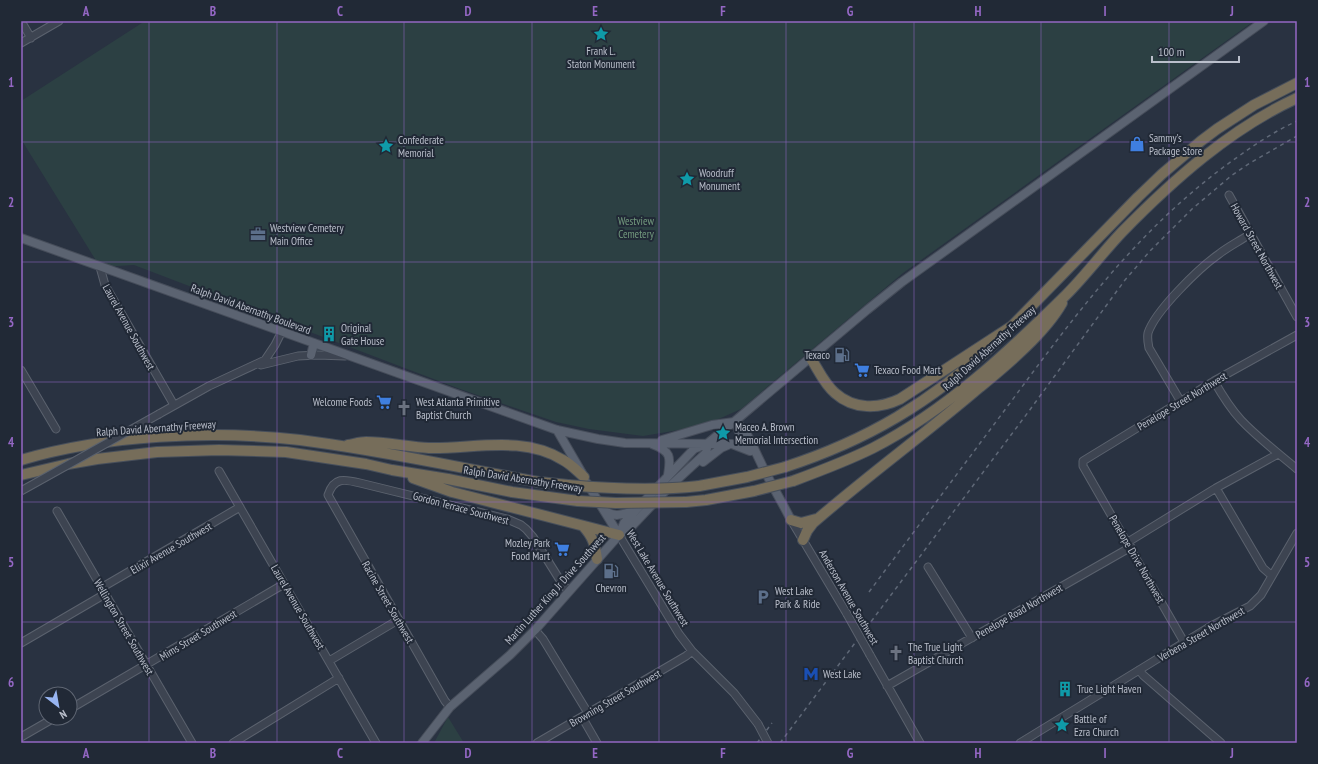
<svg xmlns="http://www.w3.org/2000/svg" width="1318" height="764" font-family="'PT Sans Narrow',sans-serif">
  <rect width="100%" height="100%" fill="#293241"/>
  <!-- green -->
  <path fill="#2c4043" d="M145 21H1254L903 273 741 409 703 426 643 436 589 429 556 422 460 389 134 265 100 267 21 139V101Z
    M448 717 464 743H434Z"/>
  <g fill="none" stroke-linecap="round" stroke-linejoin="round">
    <!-- minor casing -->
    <g stroke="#5b626e" stroke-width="9">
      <path id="minor" d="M21 21 31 38
        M21 43 59 21
        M1229 195 1297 317
        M100 267 105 285 174 405
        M261 365 298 356 318 355 345 356
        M21 370 56 429
        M1214 381C1222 395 1230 408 1241 420 1258 438 1278 453 1297 469
        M1181 402 1149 348C1148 343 1147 339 1148 333 1155 311 1199 268 1219 254 1229 246 1240 241 1250 234
        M159 414 209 386 265 360 275 345 282 331
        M219 471 376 743
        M1216 488 1263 568 1272 576
        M57 511 192 743
        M791 520 847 614
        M619 535 679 634 692 651 734 693 758 724
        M1128 542 1216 488 1278 454
        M928 567 972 638
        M101 588 240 507
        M535 630 543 639 588 713
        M1184 642 1083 466V461L1214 381 1297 335
        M21 643 105 594
        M870 655 920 743
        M329 661 398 620
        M1139 670 1143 675 1221 743
        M887 686 1131 547
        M450 707 445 701 328 495C334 477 344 479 360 483L507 519 521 525 526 529 533 537 563 585 569 591
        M70 709 284 584
        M582 717 597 743
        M21 737 54 718
        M233 743 339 678
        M537 743 686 656 692 651
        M1020 743 1211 626 1250 606 1261 595 1297 533"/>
    </g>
    <!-- major casing -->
    <g stroke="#464d5a" stroke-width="10">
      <path id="major" d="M21 238 557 430 598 439 625 443 732 444 750 451
        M311 355 314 343
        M735 421C749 433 752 445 760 461 769 481 781 500 791 520
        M735 422 741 437 749 449
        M557 430 582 473
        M662 440 712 425 734 422
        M652 444C671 451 671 457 668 475
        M703 462 721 448 728 445
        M587 483 619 535
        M605 511C615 518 623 514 634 511
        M619 535 624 523 635 511 694 449 708 443 735 421 867 310 902 282 1264 21
        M422 743 450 707 510 655 535 630 619 535 631 527 669 487 706 453 708 443"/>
    </g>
    <!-- highway casing -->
    <g stroke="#474f5b" stroke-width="12">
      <path id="highway" d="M810 357C818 369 824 384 835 393 854 410 879 409 900 399L1012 326 1138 197 1162 174 1201 141 1217 129 1254 105 1297 83
        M348 445C354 444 360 442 366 442 386 442 409 447 429 448 474 449 523 435 563 460 571 464 578 472 584 477
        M21 460C105 435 213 430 300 440 380 450 460 468 539 482L568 485
        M785 467C868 440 931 402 995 343
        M21 475 68 464 97 459 157 452 219 450 286 452 366 464 392 470 448 479 512 492 578 501
        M413 478 452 492 619 535
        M793 481C820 471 847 461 873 448 947 410 1008 352 1066 295 1086 275 1103 252 1122 232 1173 180 1230 129 1297 98
        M699 486 747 477
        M686 502 706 500 754 491
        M791 520 801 523 816 519
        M583 526C593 537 595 544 597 559
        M803 540 807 531 813 523C867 476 925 434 980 387 1007 365 1045 333 1062 303"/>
    </g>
    <!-- minor -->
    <use href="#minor" stroke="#3d4451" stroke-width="7"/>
    <!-- major -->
    <use href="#major" stroke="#5b6371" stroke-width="8"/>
    <!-- highway -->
    <use href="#highway" stroke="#766d5a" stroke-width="10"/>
    <!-- rail -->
    <path stroke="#5f6877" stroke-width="1.5" stroke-dasharray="4 4" stroke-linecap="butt" d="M869 592C916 529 963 466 1010 403 1078 311 1144 222 1239 156 1257 143 1277 130 1297 121
      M757 743 772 723
      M780 743 1029 411 1125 280 1150 251 1192 209 1231 176 1250 163 1297 136"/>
    <!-- minor-bridge casing -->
    <g stroke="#5b626e" stroke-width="9" stroke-linecap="butt">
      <path id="minor-bridge" d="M21 491 159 414
        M847 614 870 655
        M758 724 768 743"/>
    </g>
    <!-- highway-bridge casing -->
    <g stroke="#474f5b" stroke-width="12" stroke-linecap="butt">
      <path id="highway-bridge" d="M747 477 785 467
        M568 485C612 489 655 491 699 486
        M754 491 793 481
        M578 501 616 503 686 502"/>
    </g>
    <!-- minor-bridge -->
    <use href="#minor-bridge" stroke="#3d4451" stroke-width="7"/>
    <!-- highway-bridge -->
    <use href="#highway-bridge" stroke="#766d5a" stroke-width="10"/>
  </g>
  <!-- grid -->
  <path fill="none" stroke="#9467c4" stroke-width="1" stroke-opacity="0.55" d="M149 21V743M277 21V743M404 21V743M532 21V743M659 21V743M786 21V743M914 21V743M1041 21V743M1169 21V743M21 142H1297M21 262H1297M21 382H1297M21 502H1297M21 622H1297"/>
  <!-- icons -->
  <defs>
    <g id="sight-bare" transform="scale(1.2)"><path d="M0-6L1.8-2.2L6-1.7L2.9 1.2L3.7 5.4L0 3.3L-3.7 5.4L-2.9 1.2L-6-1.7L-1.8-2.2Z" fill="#0f9aa8" stroke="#212936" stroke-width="2.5" paint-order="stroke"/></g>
    <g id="shop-bare" transform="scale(1.2)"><path d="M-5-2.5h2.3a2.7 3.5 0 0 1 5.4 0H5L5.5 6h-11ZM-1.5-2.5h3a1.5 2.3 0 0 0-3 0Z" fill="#3f7fe0" stroke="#212936" stroke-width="2.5" paint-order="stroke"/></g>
    <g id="office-bare" transform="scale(1.2)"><path d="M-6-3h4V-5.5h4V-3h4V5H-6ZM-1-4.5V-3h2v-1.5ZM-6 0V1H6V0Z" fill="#5c6f8a" stroke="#212936" stroke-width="2.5" paint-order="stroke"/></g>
    <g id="building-bare" transform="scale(1.2)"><path d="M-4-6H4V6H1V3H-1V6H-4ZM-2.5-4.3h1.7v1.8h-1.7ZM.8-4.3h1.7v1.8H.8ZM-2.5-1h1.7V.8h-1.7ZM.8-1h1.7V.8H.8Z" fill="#0f9aa8" stroke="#212936" stroke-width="2.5" paint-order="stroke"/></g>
    <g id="fuel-bare" transform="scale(1.2)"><path d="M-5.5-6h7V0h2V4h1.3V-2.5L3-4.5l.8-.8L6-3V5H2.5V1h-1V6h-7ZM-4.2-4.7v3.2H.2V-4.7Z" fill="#5c6f8a" stroke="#212936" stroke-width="2.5" paint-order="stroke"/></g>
    <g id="supermarket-bare" transform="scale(1.2)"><path d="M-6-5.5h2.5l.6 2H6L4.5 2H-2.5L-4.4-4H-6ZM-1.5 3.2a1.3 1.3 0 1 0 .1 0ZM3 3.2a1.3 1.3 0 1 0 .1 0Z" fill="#3f7fe0" stroke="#212936" stroke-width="2.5" paint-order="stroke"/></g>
    <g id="church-bare" transform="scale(1.2)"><path d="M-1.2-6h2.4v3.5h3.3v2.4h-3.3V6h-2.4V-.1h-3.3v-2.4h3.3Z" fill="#6b7280" stroke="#212936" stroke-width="2.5" paint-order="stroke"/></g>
    <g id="parking-bare" transform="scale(1.2)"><path d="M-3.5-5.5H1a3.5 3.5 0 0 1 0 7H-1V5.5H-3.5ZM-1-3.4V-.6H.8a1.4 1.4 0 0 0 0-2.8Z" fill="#5c6f8a" stroke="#212936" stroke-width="2.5" paint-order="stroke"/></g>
    <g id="metro-bare" transform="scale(1.2)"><path d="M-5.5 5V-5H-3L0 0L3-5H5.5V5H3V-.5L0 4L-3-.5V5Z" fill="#1a4fb4" stroke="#212936" stroke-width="2.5" paint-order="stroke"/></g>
  </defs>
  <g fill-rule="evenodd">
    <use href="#sight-bare" x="601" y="34"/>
    <use href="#shop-bare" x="1137" y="144"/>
    <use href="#sight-bare" x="386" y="146"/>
    <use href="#sight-bare" x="687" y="179"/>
    <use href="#office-bare" x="258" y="234"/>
    <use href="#building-bare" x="329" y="334"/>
    <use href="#fuel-bare" x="842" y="355"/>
    <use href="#supermarket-bare" x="862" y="370"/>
    <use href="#supermarket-bare" x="384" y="402"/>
    <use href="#church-bare" x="404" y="408"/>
    <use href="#sight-bare" x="723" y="433"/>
    <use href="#supermarket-bare" x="562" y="549"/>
    <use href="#fuel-bare" x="611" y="571"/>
    <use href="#parking-bare" x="763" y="597"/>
    <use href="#church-bare" x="896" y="653"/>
    <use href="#metro-bare" x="811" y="674"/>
    <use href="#building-bare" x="1065" y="689"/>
    <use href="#sight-bare" x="1062" y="725"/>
  </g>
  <g text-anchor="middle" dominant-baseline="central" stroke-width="4" stroke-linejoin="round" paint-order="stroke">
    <!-- poi labels -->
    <g font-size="11" fill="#babfcb" stroke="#212936" text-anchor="start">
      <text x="601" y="51" text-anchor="middle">Frank L.<tspan x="601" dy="13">Staton Monument</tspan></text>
      <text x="1149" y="138">Sammy's<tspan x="1149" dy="13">Package Store</tspan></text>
      <text x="398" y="140">Confederate<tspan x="398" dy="13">Memorial</tspan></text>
      <text x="699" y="173">Woodruff<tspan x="699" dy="13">Monument</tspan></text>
      <text x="270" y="228">Westview Cemetery<tspan x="270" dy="13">Main Office</tspan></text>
      <text x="341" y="328">Original<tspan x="341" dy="13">Gate House</tspan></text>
      <text x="830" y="355" text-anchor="end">Texaco</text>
      <text x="874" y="370">Texaco Food Mart</text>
      <text x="372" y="402" text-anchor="end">Welcome Foods</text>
      <text x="416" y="402">West Atlanta Primitive<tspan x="416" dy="13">Baptist Church</tspan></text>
      <text x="735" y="427">Maceo A. Brown<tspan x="735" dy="13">Memorial Intersection</tspan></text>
      <text x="550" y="543" text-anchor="end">Mozley Park<tspan x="550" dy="13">Food Mart</tspan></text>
      <text x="611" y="588" text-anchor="middle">Chevron</text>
      <text x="775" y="591">West Lake<tspan x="775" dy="13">Park &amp; Ride</tspan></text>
      <text x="908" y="647">The True Light<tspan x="908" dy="13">Baptist Church</tspan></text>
      <text x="823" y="674">West Lake</text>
      <text x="1077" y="689">True Light Haven</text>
      <text x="1074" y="719">Battle of<tspan x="1074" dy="13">Ezra Church</tspan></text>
    </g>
    <!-- park labels -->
    <g font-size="11" fill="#739a7e" stroke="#212936">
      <text x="636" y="221">Westview<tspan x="636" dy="13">Cemetery</tspan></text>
    </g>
    <!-- street labels -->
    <g font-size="11" fill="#babfcb" stroke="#212936">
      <text transform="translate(1257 246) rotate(61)">Howard Street Northwest</text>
      <text transform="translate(251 309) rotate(20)">Ralph David Abernathy Boulevard</text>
      <text transform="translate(129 327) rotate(61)">Laurel Avenue Southwest</text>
      <text transform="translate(989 348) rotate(-42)">Ralph David Abernathy Freeway</text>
      <text transform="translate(1182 401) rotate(-31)">Penelope Street Northwest</text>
      <text transform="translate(156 428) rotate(-4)">Ralph David Abernathy Freeway</text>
      <text transform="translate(523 479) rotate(9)">Ralph David Abernathy Freeway</text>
      <text transform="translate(461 508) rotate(15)">Gordon Terrace Southwest</text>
      <text transform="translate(171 548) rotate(-30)">Elixir Avenue Southwest</text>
      <text transform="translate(1137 559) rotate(60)">Penelope Drive Northwest</text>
      <text transform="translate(658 578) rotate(59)">West Lake Avenue Southwest</text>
      <text transform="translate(555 589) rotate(-48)">Martin Luther King Jr Drive Southwest</text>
      <text transform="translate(849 597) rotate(60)">Anderson Avenue Southwest</text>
      <text transform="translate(388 602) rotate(60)">Racine Street Southwest</text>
      <text transform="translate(298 607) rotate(60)">Laurel Avenue Southwest</text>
      <text transform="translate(1019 611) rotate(-30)">Penelope Road Northwest</text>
      <text transform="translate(124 627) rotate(60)">Wellington Street Southwest</text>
      <text transform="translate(1201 634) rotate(-30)">Verbena Street Northwest</text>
      <text transform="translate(198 635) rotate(-31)">Mims Street Southwest</text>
      <text transform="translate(615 698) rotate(-30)">Browning Street Southwest</text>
    </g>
  </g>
  <!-- border -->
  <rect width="1318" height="764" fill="none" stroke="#212936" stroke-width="44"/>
  <!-- north arrow -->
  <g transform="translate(58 706) rotate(149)"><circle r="19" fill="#212936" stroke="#5e6572"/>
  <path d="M0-3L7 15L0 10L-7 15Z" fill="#98b5f2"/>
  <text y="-6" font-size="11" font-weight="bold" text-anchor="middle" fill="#babfcb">N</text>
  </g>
  <!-- scale -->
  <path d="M1152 56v6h87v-6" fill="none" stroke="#babfcb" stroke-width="2"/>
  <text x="1158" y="56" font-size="12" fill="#babfcb" stroke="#212936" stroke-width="3" paint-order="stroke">100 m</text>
  <rect x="22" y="22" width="1274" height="720" fill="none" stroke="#9467c4" stroke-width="1.5"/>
  <g font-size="13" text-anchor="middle" font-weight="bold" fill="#9467c4">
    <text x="86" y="16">A</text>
    <text x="213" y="16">B</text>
    <text x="340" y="16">C</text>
    <text x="468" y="16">D</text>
    <text x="595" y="16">E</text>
    <text x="723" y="16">F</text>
    <text x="850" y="16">G</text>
    <text x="978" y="16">H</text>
    <text x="1105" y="16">I</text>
    <text x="1232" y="16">J</text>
    <text x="11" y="87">1</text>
    <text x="1307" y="87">1</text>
    <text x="11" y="207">2</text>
    <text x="1307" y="207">2</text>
    <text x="11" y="327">3</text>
    <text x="1307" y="327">3</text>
    <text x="11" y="447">4</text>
    <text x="1307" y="447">4</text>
    <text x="11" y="567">5</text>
    <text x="1307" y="567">5</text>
    <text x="11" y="687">6</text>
    <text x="1307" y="687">6</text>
    <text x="86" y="758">A</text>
    <text x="213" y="758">B</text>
    <text x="340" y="758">C</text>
    <text x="468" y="758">D</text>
    <text x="595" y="758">E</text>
    <text x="723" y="758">F</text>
    <text x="850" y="758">G</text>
    <text x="978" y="758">H</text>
    <text x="1105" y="758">I</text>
    <text x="1232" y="758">J</text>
  </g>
</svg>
